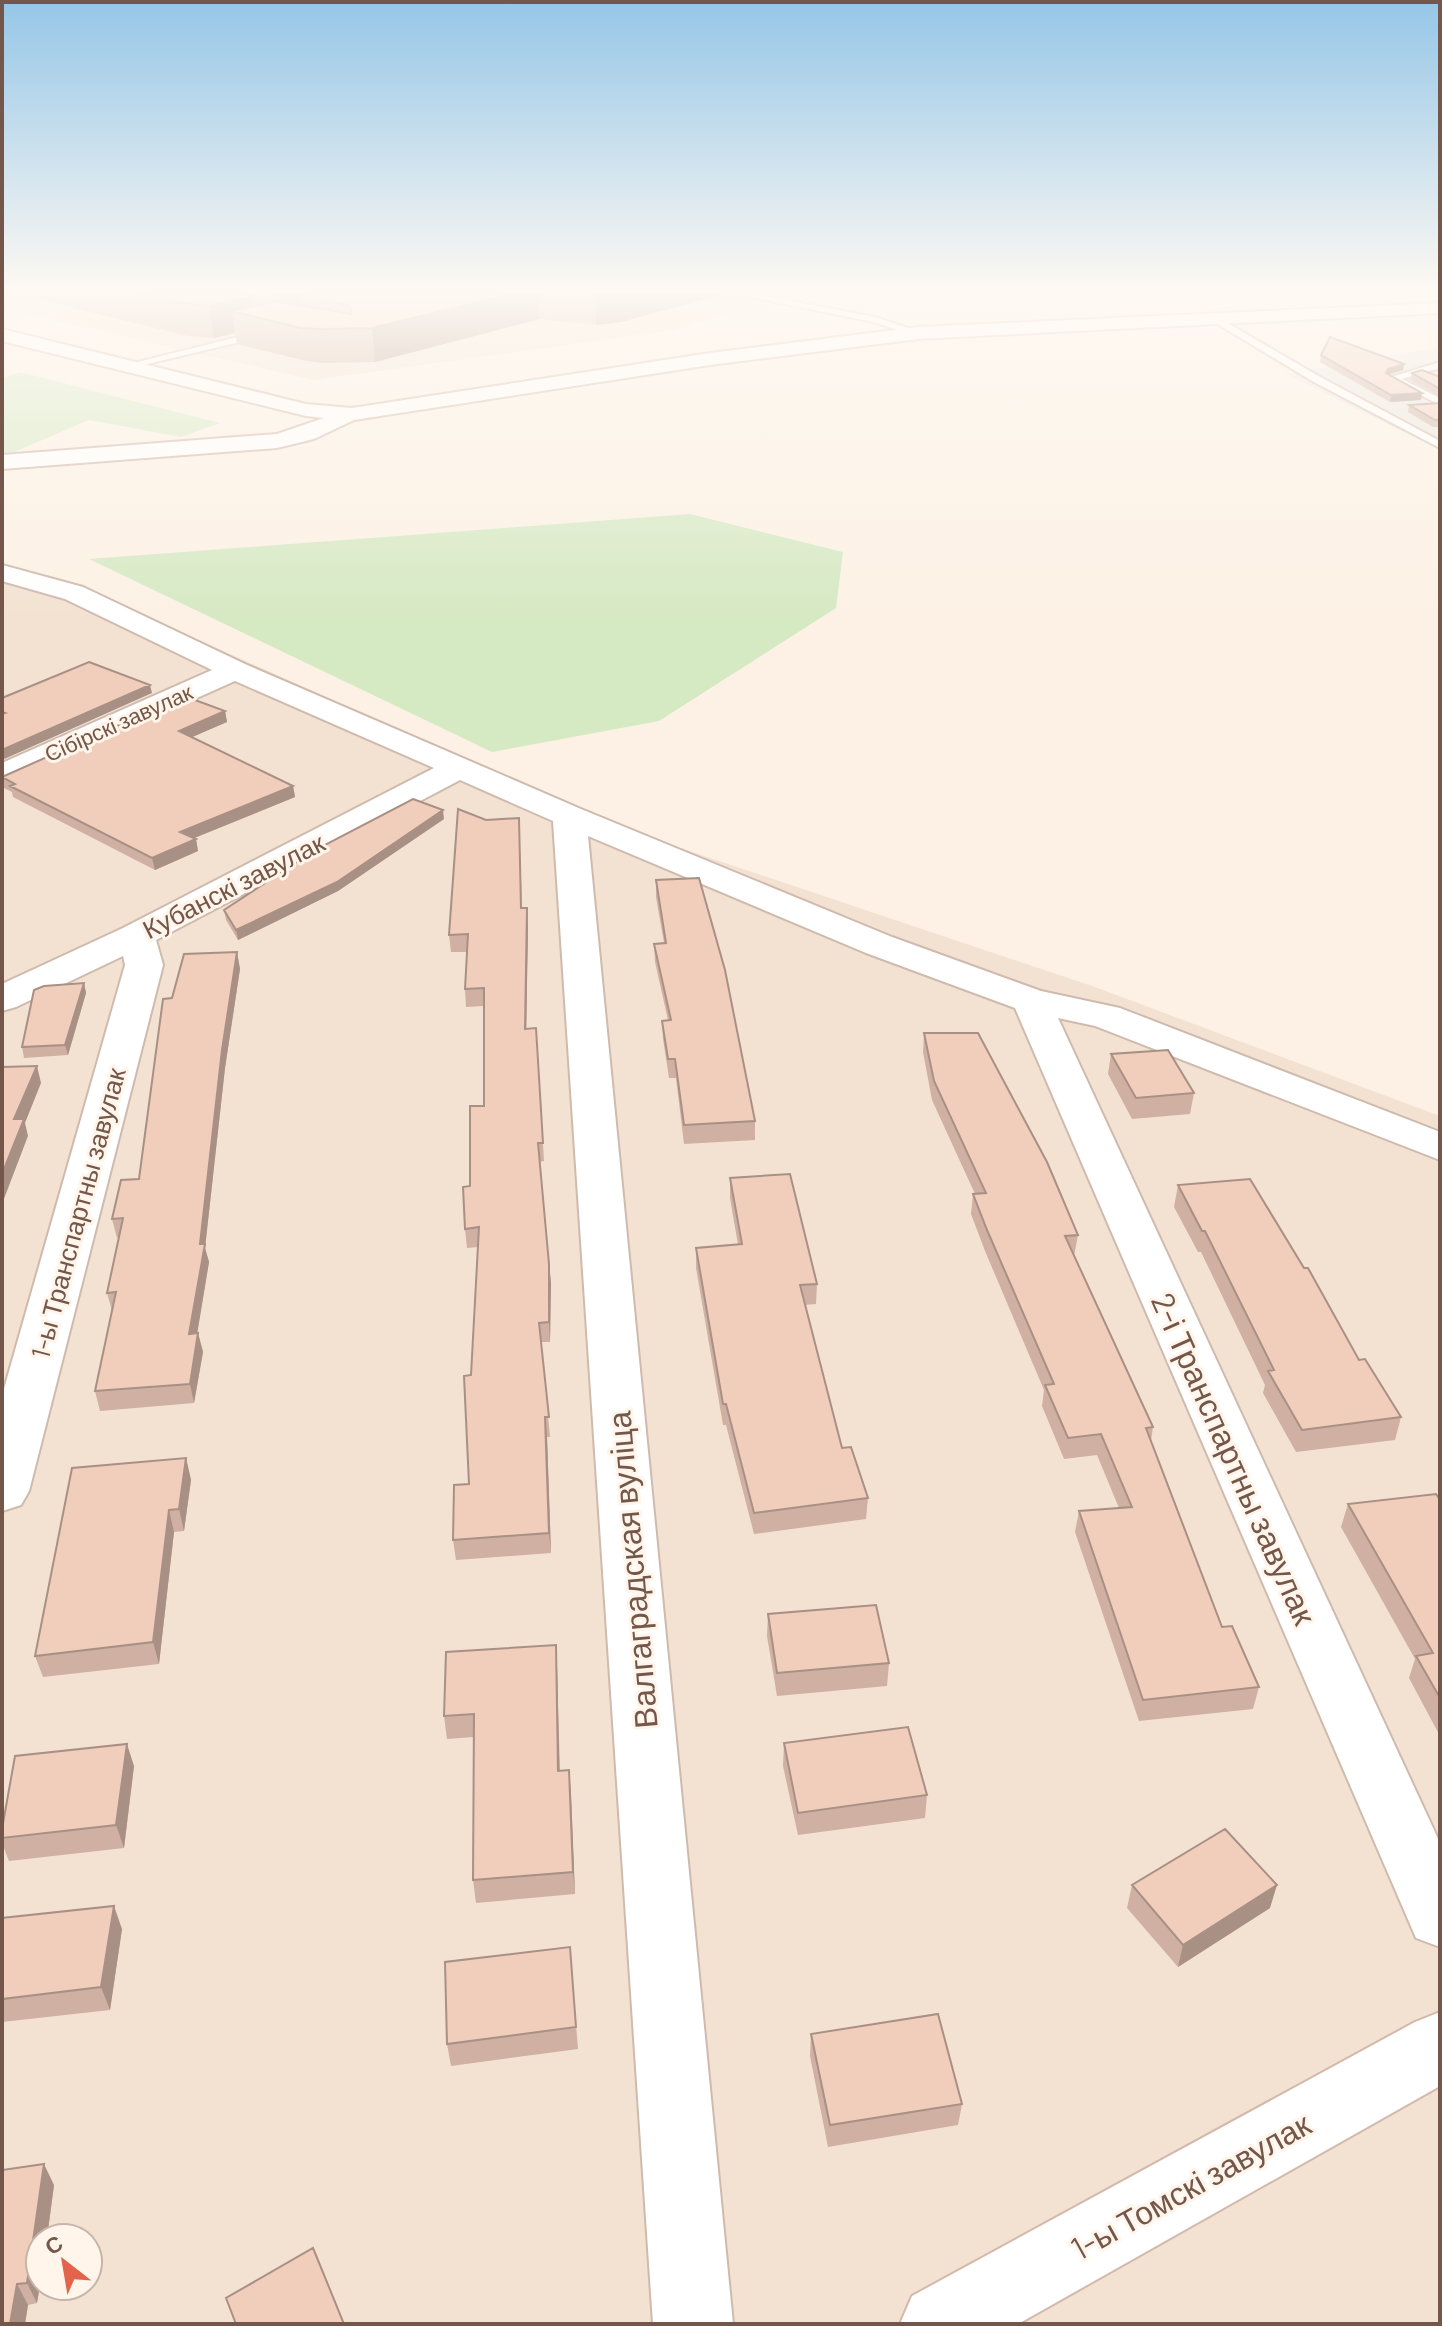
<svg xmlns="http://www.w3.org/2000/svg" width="1442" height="2326" font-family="Barlow,sans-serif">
  <rect width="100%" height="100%" fill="#fcf1e4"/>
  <!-- residential -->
  <path fill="#f3e2d2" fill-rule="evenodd" d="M2 293H723L769 302 674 330 313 380 2 308Z
    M2 572 87 590 609 824 1095 987 1440 1116V2324H2ZM40 2238H88V2286H40Z"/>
  <!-- industrial -->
  <path fill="#ebe4de" d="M1440 347V450L1287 374Z"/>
  <!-- green -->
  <path fill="#d5e9c3" d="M20 372 220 423 181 437 89 420 14 452 2 453V378Z
    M690 514 843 552 836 608 659 721 492 752 89 559Z"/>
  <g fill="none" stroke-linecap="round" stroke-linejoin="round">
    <!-- lane casing -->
    <g stroke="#cfbaae" stroke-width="4">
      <path id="lane" d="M732 293H750L875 317 923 333 918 336 873 322Z
        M1212 314 1322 378 1440 441V448L1314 382 1209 319Z
        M262 331 265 336 126 369 121 366Z
        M1440 362V368L1402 379 1440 398V405L1388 378Z"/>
    </g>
    <!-- street casing -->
    <g stroke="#cfbaae" stroke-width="4">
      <path id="street" d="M2 565 83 587 245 664 581 809 892 937 1041 991 1120 1008 1440 1132V1160L1095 1026 1058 1018 1440 1843V1947L1416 1938 1015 1008 866 953 588 836 733 2324H653L553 821 460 780 156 940 163 965 29 1491 21 1505 2 1511V1396L125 965 123 956 16 1007 2 1011V984L123 928 434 768 235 681 2 785V763L212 670 65 599 2 581Z"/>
    </g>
    <!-- secondary casing -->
    <g stroke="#d2b9ab" stroke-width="4">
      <path id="secondary" d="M1440 303V313L918 339 710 365 354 420 314 439 277 448 2 469V455L277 434 324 418 306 416 2 341V329L306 404 352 408 710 353 918 327Z
        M1440 2012V2086L1018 2324H900L912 2296 1415 2022Z"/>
    </g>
    <!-- lane -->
    <use href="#lane" fill="#fff" fill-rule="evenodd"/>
    <!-- street -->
    <use href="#street" fill="#fff" fill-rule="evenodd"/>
    <!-- secondary -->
    <use href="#secondary" fill="#fff" fill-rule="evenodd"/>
  </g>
  <!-- wall -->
  <path fill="#cfb0a2" d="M12 293H721V295L621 322 596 325 540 319 375 362 323 363 306 361 237 344 235 333 214 338 188 336Z
    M1321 355 1404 364 1403 370 1390 374 1421 400 1390 402 1320 362Z
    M1412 373 1440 377V396L1410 380Z
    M1440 403V427H1433L1408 412 1409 405Z
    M225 711 227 722 191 737 293 786 295 797 194 838 196 839 198 851 155 870 13 797 12 792 4 788 2 776Z
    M519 818 522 908 528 925 526 1029 536 1028 544 1161 539 1162 551 1283 550 1342H541L550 1437H547L551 1553 456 1560 453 1540 469 1484 471 1375 478 1247 467 1248 465 1229 470 1186 484 1106V1006L466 1007 465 989 467 952H451L449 935 486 820Z
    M444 819 338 891 238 940 226 920 224 910Z
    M656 880 755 1121V1140L684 1144 676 1078H669L663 1039 662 1021 668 1020 655 962 654 944 664 943 656 897Z
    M237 952 240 969 225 1068 205 1248 209 1262 197 1333H198L203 1352 194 1403 100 1411 95 1391 112 1311 107 1293 119 1237 117 1238 112 1219 139 1179 172 998Z
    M84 983 86 993 68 1055 24 1058 22 1047Z
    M924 1033 1078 1235 1074 1256 1153 1427 1151 1441 1222 1627 1259 1687 1253 1709 1139 1721 1075 1532 1079 1511 1119 1508 1097 1455 1064 1459 1042 1406 1044 1390 985 1251 971 1214 973 1194H975L932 1100 923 1052Z
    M1111 1054 1194 1093 1190 1114 1132 1119 1108 1074Z
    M730 1178 817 1284 816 1304 805 1305 842 1448 868 1498 866 1519 754 1534 726 1425H723L696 1268V1248L738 1245 730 1198Z
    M1178 1185 1359 1360 1401 1417 1395 1440 1296 1452 1263 1393 1265 1385 1201 1252H1198L1174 1207Z
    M186 1458 191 1480 184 1531 174 1532 159 1664 43 1677 35 1656Z
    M1440 1500V1736L1409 1678 1415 1659 1341 1527 1348 1504Z
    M768 1614 889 1663 887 1686 777 1696 767 1636Z
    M557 1667 560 1771 569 1770 575 1894 476 1903 473 1880 474 1737 447 1739 444 1716Z
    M784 1743 927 1795 925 1818 798 1835 783 1766Z
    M134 1766 124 1848 9 1861 2 1843V1829Z
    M1132 1885 1270 1908 1178 1967 1127 1908Z
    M2 1918 122 1929 110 2010 2 2022Z
    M570 1947 578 2049 451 2066 447 2044Z
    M811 2034 962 2104 958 2125 828 2147 810 2056Z
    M54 2185 47 2238H40V2285L37 2303 28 2305 25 2324H2Z"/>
  <!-- shaded-wall -->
  <path fill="#a99084" d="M276 293H394L301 295 303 316 280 322Z
    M514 293H538L540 319 375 362 372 328Z
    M595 293H721V295L621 322 596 325Z
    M252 296 255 317 232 311 235 333 214 338 209 306Z
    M1404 364 1403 370 1387 375 1386 373 1388 369Z
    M1422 393 1421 400 1390 402 1391 395Z
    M150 685 152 693 2 760V750Z
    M225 711 227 722 181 742 179 731Z
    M293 786 295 797 182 843 180 832Z
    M443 810 444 819 338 891 238 940 236 930Z
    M196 839 198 851 155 870 152 858Z
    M527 908 528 925 526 1047 525 1029Z
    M237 952 240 969 225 1068 205 1248 209 1262 194 1353 189 1334 222 1050Z
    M84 983 86 993 68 1055 65 1045Z
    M37 1066 41 1083 25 1123 28 1136 2 1204V1174L14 1119Z
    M549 1264 551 1283 550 1342 549 1322Z
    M198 1333 203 1352 194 1403 190 1384Z
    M545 1417 547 1437 551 1553 549 1533Z
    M186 1458 191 1480 184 1531 179 1509Z
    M169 1510 174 1532 159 1664 153 1642Z
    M556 1645 557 1667 560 1794 558 1771Z
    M127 1744 134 1766 124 1848 116 1825Z
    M569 1770 571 1793 575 1894 573 1872Z
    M1277 1885 1270 1908 1178 1967 1183 1945Z
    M114 1906 122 1929 110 2010 101 1987Z
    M44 2164 54 2185 47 2238H40V2285L37 2303 27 2283Z
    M17 2284 28 2305 25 2324H10Z"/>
  <!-- building -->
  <path fill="#f1cdbc" stroke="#a99084" stroke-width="2" d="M139 293H239L252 296 209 306 183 303Z
    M308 293H514L372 328 319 329 301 328 232 311 276 301 351 314 350 306 301 295Z
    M1330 337 1404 364 1388 369 1386 373 1422 393 1391 395 1321 355Z
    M1422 370 1440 377V389L1412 373Z
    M1440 403V420H1435L1409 405Z
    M89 662 150 685 2 750V714L5 713 2 712V698Z
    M184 696 225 711 179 731 293 786 180 832 196 839 152 858 10 786 15 784 2 777Z
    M413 799 443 810 337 882 236 930 224 910 317 849Z
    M458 809 486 820 519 818 521 908H527L525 1029 536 1028 543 1143H538L549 1264V1322L539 1323 549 1417H545L549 1533 453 1540 454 1485 469 1484 464 1376 471 1375 479 1227 465 1229 463 1187 470 1186V1106H484V988L465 989 468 934 449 935Z
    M699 878 725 970 755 1121 684 1125 675 1059H668L662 1021 671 1020 654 944 666 943 656 880Z
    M237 952 222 1050 200 1244H205L189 1334 198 1333 190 1384 95 1391 116 1292 107 1293 123 1218 112 1219 121 1180 139 1179 163 999 172 998 184 954Z
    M84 983 65 1045 22 1047 34 990 44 986Z
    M924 1033H978L1047 1162 1078 1235 1065 1236 1153 1427 1146 1428 1222 1627 1232 1626 1259 1687 1143 1700 1079 1511 1132 1507 1101 1434 1068 1438 1045 1385 1054 1384 987 1230 973 1194 986 1193 934 1081Z
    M1168 1050 1194 1093 1136 1098 1111 1054Z
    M37 1066 14 1119H24L2 1174V1067Z
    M790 1174 817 1284 800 1285 842 1448 851 1447 868 1498 754 1513 726 1404H723L696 1248 742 1244 730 1178Z
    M1250 1179 1304 1268H1308L1359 1360 1365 1359 1401 1417 1302 1430 1268 1371 1274 1370 1205 1231H1202L1178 1185Z
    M186 1458 179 1509 169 1510 153 1642 35 1656 72 1468Z
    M1436 1494 1440 1500V1698L1416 1656 1433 1653 1348 1504Z
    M876 1605 889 1663 777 1673 768 1614Z
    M556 1645 558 1771 569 1770 573 1872 473 1880 474 1714 444 1716 446 1652Z
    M908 1727 927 1795 798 1813 784 1743Z
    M127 1744 116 1825 2 1838V1829L15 1756Z
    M1225 1829 1277 1885 1183 1945 1132 1885Z
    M114 1906 101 1987 2 1999V1918Z
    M570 1947 576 2027 447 2044 445 1962Z
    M938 2014 962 2104 830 2125 811 2034Z
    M44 2164 27 2283 17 2284 10 2324H2V2170Z
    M313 2248 344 2324H236L226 2298Z"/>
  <!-- sky -->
  <linearGradient id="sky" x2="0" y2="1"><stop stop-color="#95c6e7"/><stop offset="0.47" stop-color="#fef9f3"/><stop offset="1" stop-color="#fef9f3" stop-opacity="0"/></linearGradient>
  <rect width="1442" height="619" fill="url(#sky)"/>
  <g text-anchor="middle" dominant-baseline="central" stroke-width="6" stroke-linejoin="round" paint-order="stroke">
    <!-- far-street labels -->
    <g font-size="22" fill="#74564a" stroke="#fff5ea">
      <text transform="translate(118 722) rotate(-24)">Сібірскі завулак</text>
    </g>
    <!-- street labels -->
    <g font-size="26" fill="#74564a" stroke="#fff5ea">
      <text transform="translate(233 885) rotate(-27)">Кубанскі завулак</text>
      <text transform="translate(77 1213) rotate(-75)">1-ы Транспартны завулак</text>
    </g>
    <!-- near-street labels -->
    <g font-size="32" fill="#74564a" stroke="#fff5ea">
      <text transform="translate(1235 1458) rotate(66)">2-і Транспартны завулак</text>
      <text transform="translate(631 1570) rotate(-95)">Валгаградская вуліца</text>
      <text transform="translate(1190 2185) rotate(-29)">1-ы Томскі завулак</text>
    </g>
  </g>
  <!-- border -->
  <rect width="1442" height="2326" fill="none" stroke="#74564a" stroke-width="8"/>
  <!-- north arrow -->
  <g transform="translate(64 2262) rotate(329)"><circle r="38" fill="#fff5ea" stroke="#c7b5aa" stroke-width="2"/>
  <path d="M0-6L14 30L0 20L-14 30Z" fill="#e3634b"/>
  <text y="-12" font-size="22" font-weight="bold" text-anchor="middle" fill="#74564a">С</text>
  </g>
</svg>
